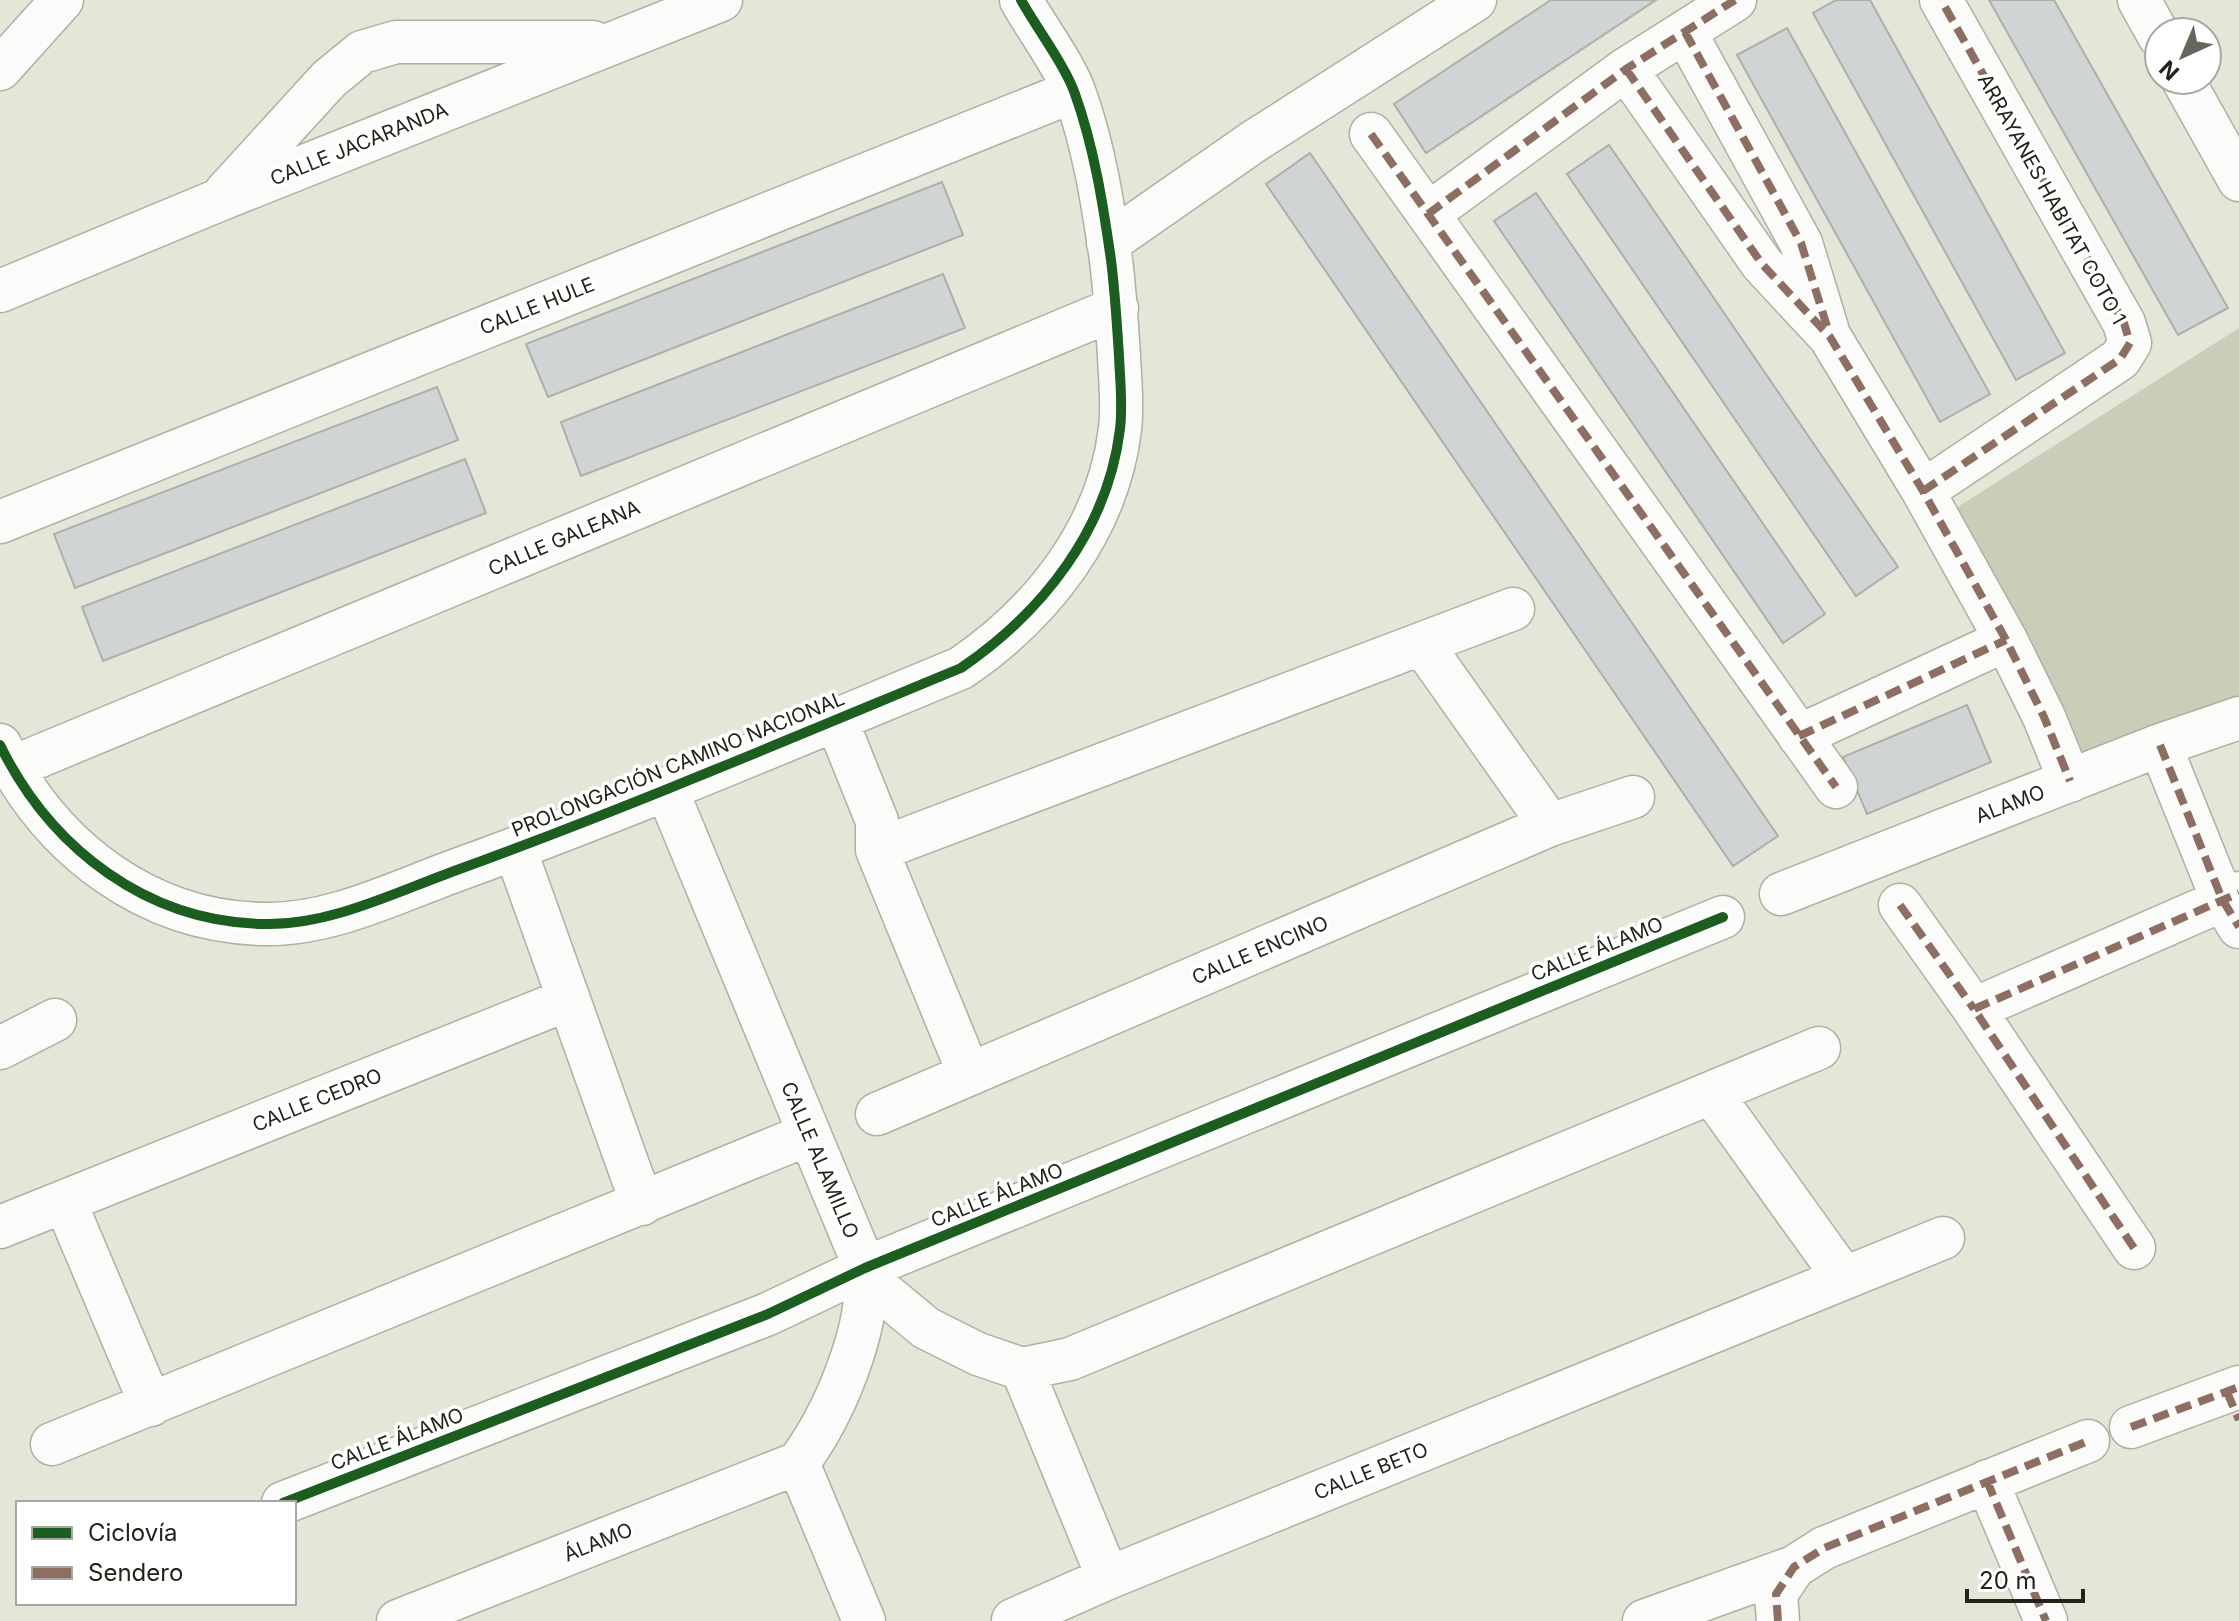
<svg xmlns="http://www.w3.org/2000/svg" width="2239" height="1621" font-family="Inter,sans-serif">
  <rect width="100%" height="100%" fill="#e4e6d7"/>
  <!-- green -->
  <path fill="#cbcdb8" d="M2239 328V700L2079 763 1956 508Z"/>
  <!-- building -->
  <path fill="#d1d4d5" stroke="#adafad" stroke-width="2" d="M1551 0H1656L1426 153 1394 104Z
    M1836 0H1870L2065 353 2016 380 1813 13Z
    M1989 0H2054L2228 308 2178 335Z
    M1787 28 1990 394 1940 422 1737 55Z
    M1609 145 1898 567 1856 596 1567 174Z
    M1310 153 1778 836 1733 866 1266 184Z
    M942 182 963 235 548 397 526 344Z
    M1536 193 1825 614 1783 643 1494 221Z
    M943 274 965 328 581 476 561 422Z
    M437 387 458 440 75 588 54 534Z
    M465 459 486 513 103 661 82 607Z
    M1967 705 1991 762 1867 814 1843 757Z"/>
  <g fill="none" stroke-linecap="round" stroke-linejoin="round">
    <!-- minor casing -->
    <g stroke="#aeb0a4" stroke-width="45">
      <path id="minor" d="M2139 0 2159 36
        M1685 32 1801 243 1827 328
        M0 69 62 0
        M1626 69 1762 264 1830 337 1923 491 2006 640 2044 717 2070 781
        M2183 80 2239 180
        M1371 134 1836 787
        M225 193 329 79 362 52 396 42H593
        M1428 214 1626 69 1735 0
        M1108 243 1253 142 1475 0
        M0 291 219 200 721 0
        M1923 491 2120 359 2130 343 2124 323 1941 0
        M0 522 1074 91
        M1422 644 1550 825
        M836 719 877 821V850L969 1074
        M1799 736 2006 640
        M0 745C51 849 148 923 266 924 331 925 396 892 457 870 627 808 794 737 961 668 1043 612 1108 529 1120 429 1123 404 1120 381 1119 356 1117 324 1115 292 1111 260 1103 204 1094 147 1075 94 1066 67 1036 27 1021 0
        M2160 745 2222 899 2239 927
        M11 768 1117 308
        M666 788 865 1268C872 1327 833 1417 798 1463
        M515 849 642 1204
        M877 850 1513 609
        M1781 894 2160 745 2239 718
        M1900 905 1974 1009
        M0 1048 55 1020
        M1712 1094 1844 1278
        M877 1114 1550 825 1633 797
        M65 1202 151 1405
        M0 1227 569 999
        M2134 1248 1974 1009 2239 893
        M867 1279 926 1328 978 1354 1022 1369 1070 1359 1819 1048
        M1022 1369 1108 1578
        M2131 1427 2239 1387
        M52 1444 809 1134
        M798 1463 864 1621
        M1987 1481 2046 1621
        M283 1503 768 1314 865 1268 1723 917
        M1013 1620 1108 1578 1943 1238
        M398 1621 798 1463
        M1644 1621 1794 1567 1824 1548 2088 1441
        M1778 1621 1776 1594 1794 1567"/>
    </g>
    <!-- minor -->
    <use href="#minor" stroke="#fbfbf9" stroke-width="42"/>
    <!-- quiet -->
    <path stroke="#8d6e63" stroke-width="8" stroke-dasharray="16 8" stroke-linecap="butt" d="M1685 32 1801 243 1829 333
      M1626 69 1762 264 1830 337 1923 491 2006 640 2044 717 2070 781
      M1371 134 1836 787
      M1428 214 1626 69 1735 0
      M1923 491 2120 359 2130 343 2124 323 1941 0
      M1799 736 2006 640
      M2160 745 2222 899 2239 927
      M1900 905 1974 1009
      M2134 1248 1974 1009 2239 893
      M2227 1392 2239 1420
      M2131 1427 2239 1387
      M1987 1481 2046 1621
      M1778 1621 1776 1594 1794 1567 1824 1548 2088 1441"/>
    <!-- cycleway casing -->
    <g stroke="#fff" stroke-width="15">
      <path id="cycleway" d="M0 745C51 849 148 923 266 924 331 925 396 892 457 870 627 808 794 737 961 668 1043 612 1108 529 1120 429 1123 404 1120 381 1119 356 1117 324 1115 292 1111 260 1103 204 1094 147 1075 94 1066 67 1036 27 1021 0
        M283 1503 768 1314 865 1268 1723 917"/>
    </g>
    <!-- cycleway -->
    <use href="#cycleway" stroke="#1b5e20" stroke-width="10"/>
  </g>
  <g text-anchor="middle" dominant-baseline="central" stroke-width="7" stroke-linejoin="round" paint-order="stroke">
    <!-- street labels -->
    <g font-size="20" fill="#222319" stroke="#fff">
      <text transform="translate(359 144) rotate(-22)">CALLE JACARANDA</text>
      <text transform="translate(2052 199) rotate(61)">ARRAYANES HABITAT COTO 1</text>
      <text transform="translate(537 306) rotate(-22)">CALLE HULE</text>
      <text transform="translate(564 538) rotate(-23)">CALLE GALEANA</text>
      <text transform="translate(678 764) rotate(-22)">PROLONGACIÓN CAMINO NACIONAL</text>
      <text transform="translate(2010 804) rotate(-21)">ALAMO</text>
      <text transform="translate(1597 949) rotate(-22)">CALLE ÁLAMO</text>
      <text transform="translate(1260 950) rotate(-23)">CALLE ENCINO</text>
      <text transform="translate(317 1100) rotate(-22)">CALLE CEDRO</text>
      <text transform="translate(820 1160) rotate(67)">CALLE ALAMILLO</text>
      <text transform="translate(997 1195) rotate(-22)">CALLE ÁLAMO</text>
      <text transform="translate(397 1439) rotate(-21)">CALLE ÁLAMO</text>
      <text transform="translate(1371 1471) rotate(-22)">CALLE BETO</text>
      <text transform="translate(598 1542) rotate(-22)">ÁLAMO</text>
    </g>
  </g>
  <!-- legend -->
  <rect x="16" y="1501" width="280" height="104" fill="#ffffff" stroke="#a7a7a3" stroke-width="2"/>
  <rect x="32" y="1527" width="40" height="12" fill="#1b5e20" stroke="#a7a7a3" stroke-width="2"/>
  <text x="88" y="1541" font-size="24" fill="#222319">Ciclovía</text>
  <rect x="32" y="1567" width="40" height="12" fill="#8d6e63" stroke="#a7a7a3" stroke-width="2"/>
  <text x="88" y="1581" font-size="24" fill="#222319">Sendero</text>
  <!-- north arrow -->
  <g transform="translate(2183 56) rotate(224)"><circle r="38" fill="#ffffff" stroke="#a7a7a3" stroke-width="2"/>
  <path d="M0-6L14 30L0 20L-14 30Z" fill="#66675c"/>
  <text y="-12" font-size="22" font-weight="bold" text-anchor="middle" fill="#222319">N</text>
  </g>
  <!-- scale -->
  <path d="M1967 1589v12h116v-12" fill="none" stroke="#222319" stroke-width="4"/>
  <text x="1979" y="1589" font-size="24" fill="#222319" stroke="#ffffff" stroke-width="6" paint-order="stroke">20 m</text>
</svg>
